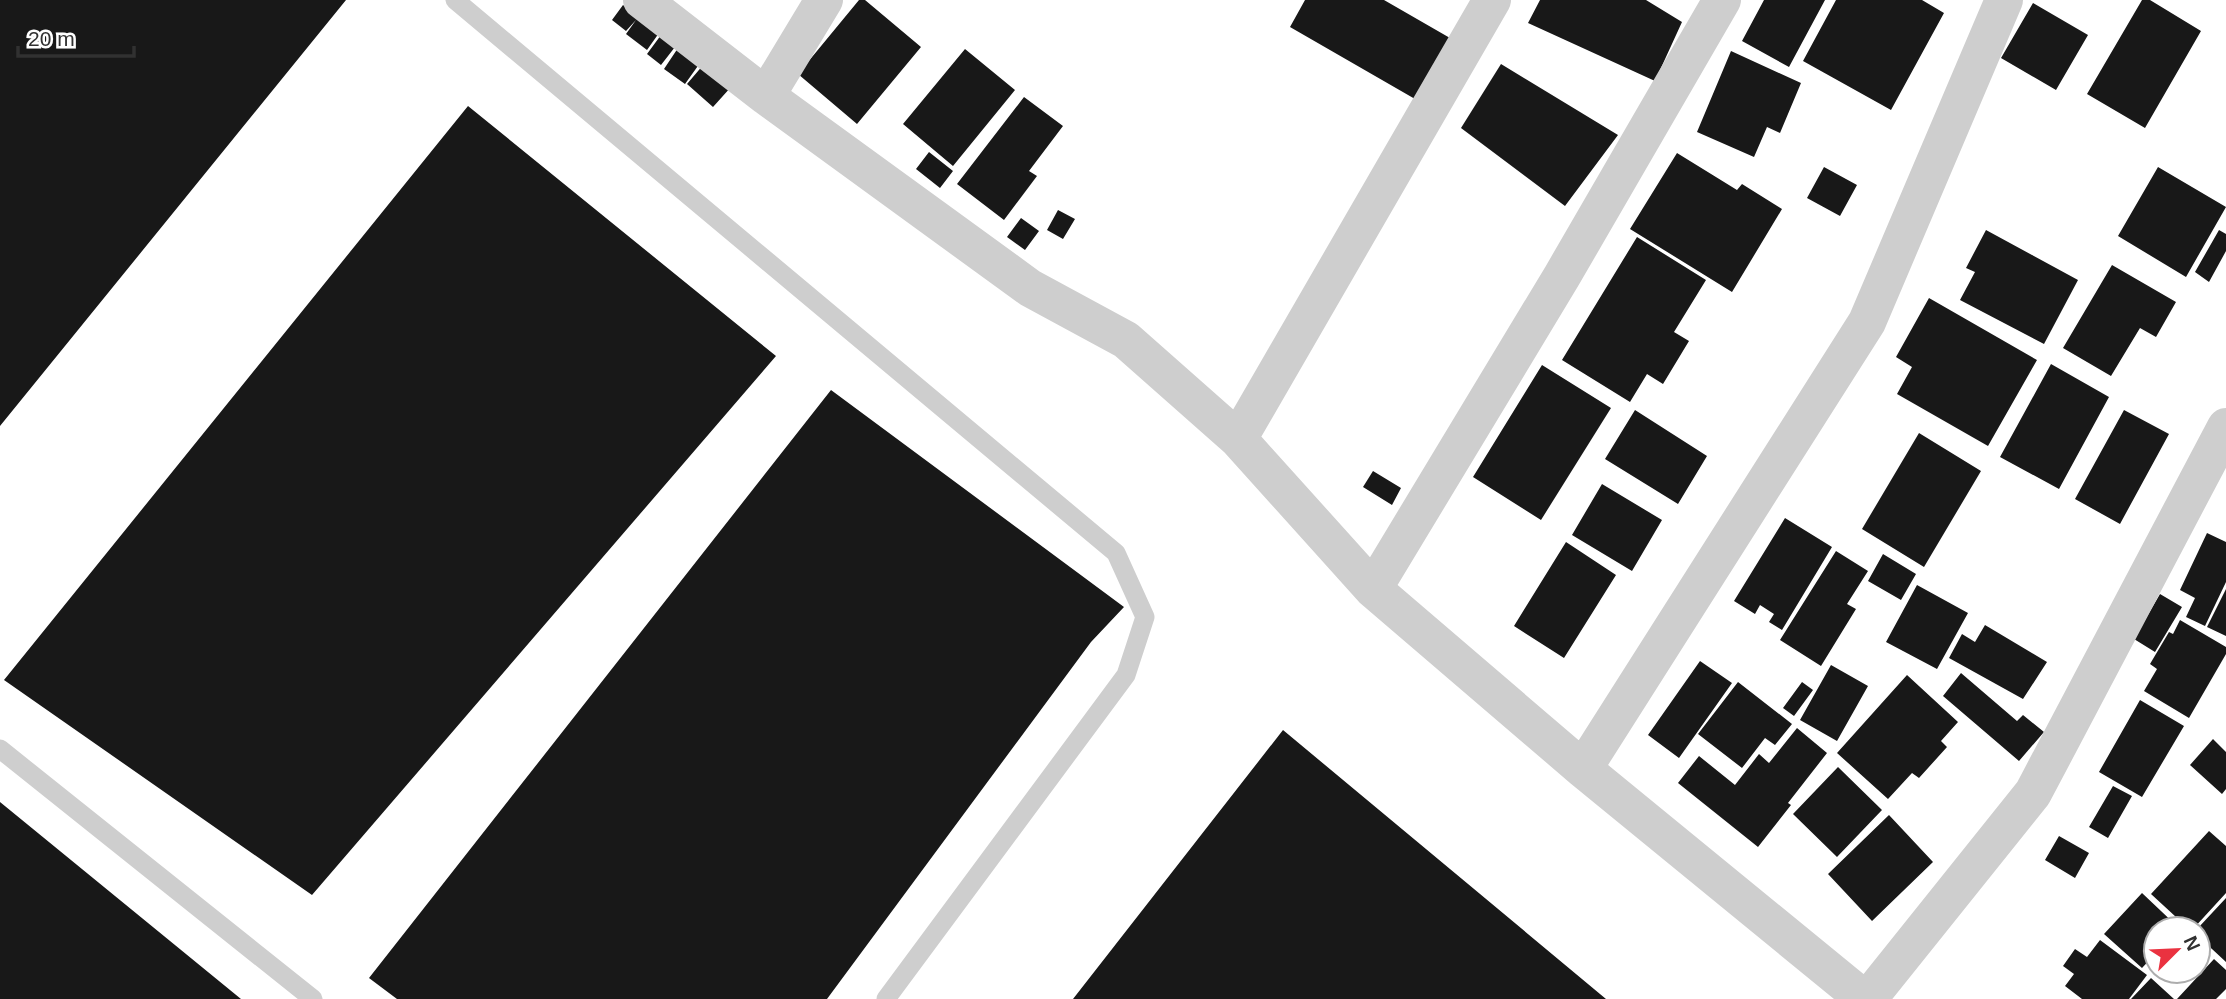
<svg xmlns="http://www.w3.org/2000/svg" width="2226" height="999" font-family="Arial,sans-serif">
  <rect width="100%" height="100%" fill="#fff"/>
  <!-- building -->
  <path fill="#181818" d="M0 0H346L0 426Z
    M859 0H865L921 47 857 124 798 74Z
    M1305 0H1384L1450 38 1415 99 1290 27Z
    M1540 0H1646L1682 22 1655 81 1528 23Z
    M1764 0H1825L1789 67 1742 41Z
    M1836 0H1922L1944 13 1891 110 1803 61Z
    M2142 0H2150L2201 31 2145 128 2087 94Z
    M2033 3 2088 35 2056 90 2001 58Z
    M623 5 659 33 647 50 626 34 636 20 626 31 612 20Z
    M661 35 675 47 661 65 647 54Z
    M678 48 700 63 685 84 664 69Z
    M965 49 1015 90 953 166 903 124Z
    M1731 51 1801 83 1780 133 1767 127 1754 157 1697 132Z
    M704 64 731 87 713 107 687 84Z
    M1501 64 1618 135 1565 206 1461 128Z
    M1024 97 1063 126 1029 171 1037 176 1004 220 957 184Z
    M468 106 776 356 312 895 4 680Z
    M929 152 953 171 940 188 916 169Z
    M1677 153 1737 190 1742 184 1782 209 1732 292 1630 229Z
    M1824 167 1857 185 1840 216 1807 198Z
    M2158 167 2226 207 2186 277 2118 236Z
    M1058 210 1075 219 1063 239 1047 230Z
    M1021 218 1039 231 1025 250 1007 237Z
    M1986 230 2078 280 2044 344 1960 300 1975 272 1966 268Z
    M2219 230 2226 234V251L2209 282 2195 272Z
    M1637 237 1706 280 1674 332 1689 341 1663 384 1647 374 1630 402 1562 360Z
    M2112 265 2176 302 2156 337 2140 328 2111 376 2063 348Z
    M1929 298 2037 360 1988 446 1897 394 1912 367 1896 357Z
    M2051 364 2109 397 2059 489 2000 457Z
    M1542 365 1611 408 1541 520 1473 477Z
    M831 390 1124 607 1091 642 827 999H397L369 978Z
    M1635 410 1707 456 1678 504 1605 459Z
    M2124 410 2169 434 2120 524 2075 499Z
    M1919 433 1981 471 1924 567 1862 529Z
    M1373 471 1401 488 1392 505 1363 487Z
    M1602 484 1662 520 1632 571 1572 535Z
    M1785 518 1832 547 1782 630 1769 622 1774 614 1760 605 1755 614 1734 601Z
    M2207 533 2226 542V582L2205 626 2186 617 2195 598 2180 590Z
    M1566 542 1616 575 1564 658 1514 626Z
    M1836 551 1868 571 1847 604 1856 609 1821 666 1780 640Z
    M1883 554 1916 574 1901 600 1868 581Z
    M1917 585 1968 613 1937 669 1886 642Z
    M2226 589V636L2207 627Z
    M2160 594 2182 607 2155 652 2134 639Z
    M2180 620 2226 647V654L2189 718 2144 691 2157 669 2150 664 2169 632 2173 634Z
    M1985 625 2047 662 2023 699 1949 658 1962 634 1975 642Z
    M1700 661 1732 683 1679 758 1648 735Z
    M1831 665 1868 686 1837 741 1800 720Z
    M1961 673 2017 721 2023 715 2044 732 2019 761 1943 696Z
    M1907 675 1958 722 1941 741 1947 747 1919 778 1912 773 1888 799 1837 753Z
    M1738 682 1792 724 1775 745 1765 738 1742 768 1698 734Z
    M1802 682 1813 690 1794 716 1783 708Z
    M2140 700 2184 726 2142 797 2099 772Z
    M1797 728 1827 753 1788 803 1791 805 1758 847 1678 783 1699 756 1735 785 1759 754 1769 763Z
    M1283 730 1606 999H1073Z
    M2213 739 2226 752V789L2222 794 2190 765Z
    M1838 767 1882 810 1837 857 1793 814Z
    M2113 786 2132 796 2108 838 2089 827Z
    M0 802 241 999H0Z
    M1889 815 1933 862 1872 921 1828 874Z
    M2209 831 2226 846V893L2193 929H2189L2151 894Z
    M2059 836 2089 853 2075 878 2045 860Z
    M2142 893 2180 929H2156V953L2142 968 2104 934Z
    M2226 898V962L2198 936V928Z
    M2100 940 2147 975 2129 999H2082L2065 986 2074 974 2063 966 2075 949 2087 957Z
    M2214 959 2226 970V989L2216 999H2177Z
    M2151 978 2174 999H2131Z"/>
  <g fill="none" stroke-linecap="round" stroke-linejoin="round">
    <!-- lane -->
    <path stroke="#cecece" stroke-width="19" d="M455 0 1116 553 1145 617 1126 675 886 999
      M0 749 313 999"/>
    <!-- street -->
    <path stroke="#cecece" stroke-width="38" d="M642 0 766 96 1030 288 1126 340 1238 439 1373 589 1583 769 1864 999
      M766 96 824 0
      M1238 439 1492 0
      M1373 589 1562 276 1722 0
      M1583 769 1867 322 2004 0
      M1868 999 2033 793 2226 427"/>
  </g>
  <!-- north arrow -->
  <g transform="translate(2177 950) rotate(66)"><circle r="33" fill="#ffffff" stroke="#adadad" stroke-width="2"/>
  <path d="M0-5L12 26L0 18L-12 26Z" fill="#ea3240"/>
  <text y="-10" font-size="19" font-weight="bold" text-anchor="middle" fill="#313131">N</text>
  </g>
  <!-- scale -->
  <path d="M18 46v10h116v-10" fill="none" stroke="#313131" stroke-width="3.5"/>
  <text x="28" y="46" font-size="21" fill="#313131" stroke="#ffffff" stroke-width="5" paint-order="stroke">20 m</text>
</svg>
